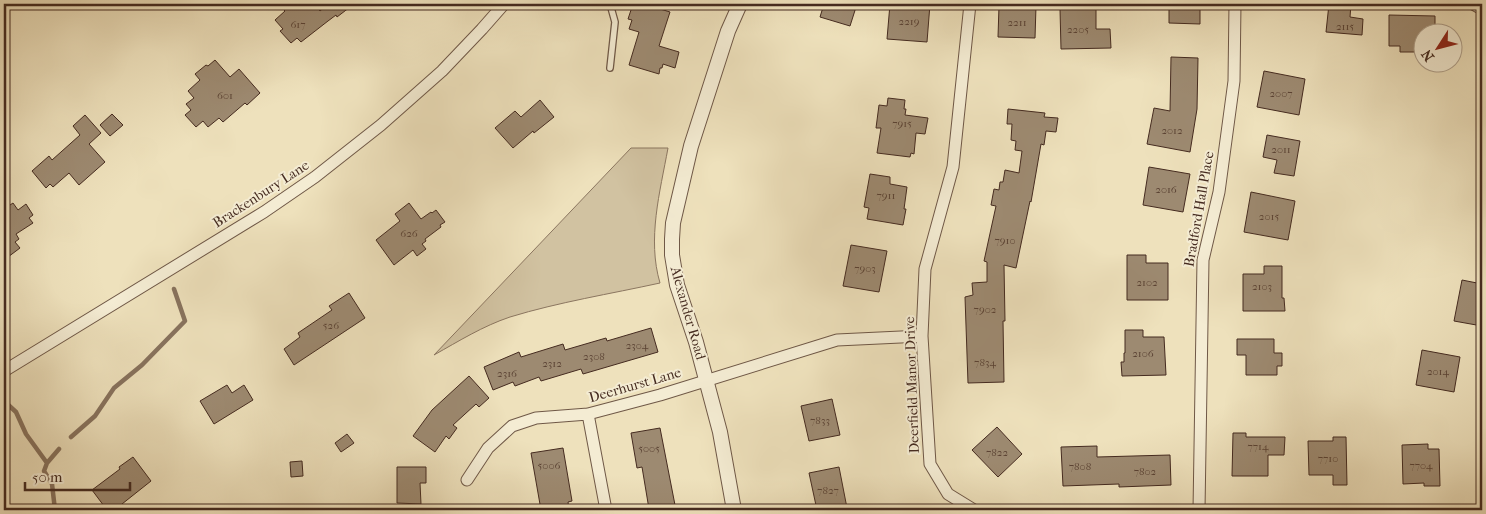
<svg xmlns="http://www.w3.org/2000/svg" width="1486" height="514" font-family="'IM FELL French Canon',serif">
  <rect width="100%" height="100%" fill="#eee1bc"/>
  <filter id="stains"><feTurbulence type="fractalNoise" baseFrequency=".004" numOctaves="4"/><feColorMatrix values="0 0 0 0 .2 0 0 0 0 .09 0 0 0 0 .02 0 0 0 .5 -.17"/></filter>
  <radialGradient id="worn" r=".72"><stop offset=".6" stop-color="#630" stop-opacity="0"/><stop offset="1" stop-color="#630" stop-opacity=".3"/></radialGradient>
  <!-- green -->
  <path fill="#d1c2a1" stroke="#8b7660" d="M631 148H668C660 192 647 239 660 283 610 294 559 302 510 317 483 326 459 341 434 355Z"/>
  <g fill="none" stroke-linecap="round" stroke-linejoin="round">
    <!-- stream -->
    <path stroke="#88735e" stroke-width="4.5" d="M4 401 16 412 26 434 47 463
      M71 437 95 416 114 388 142 365 185 321 174 289
      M55 510 52 484 44 471 47 463 59 449"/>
  </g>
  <!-- building -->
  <path fill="#9d8a71" stroke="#452b20" d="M278 4H314L320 11 328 4H354L337 17 336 15 328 21 301 42 297 38 291 43 280 31 283 29 275 20 285 11Z
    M633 4H644L670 12 659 46 679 52 675 68 663 64 662 68H660L659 74 629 65 639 32 629 29 632 20 628 19Z
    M824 4H857L850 26 820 17Z
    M890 4H930L927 42 887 39Z
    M1169 4H1200V24L1169 23Z
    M1329 4H1351L1350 17 1363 19 1362 35 1326 32Z
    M999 6H1036L1035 38 998 37Z
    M1096 8V29H1110L1111 48 1061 49 1060 9Z
    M1389 15 1435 16V32H1424V52H1400V46H1389Z
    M1171 57 1198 58 1197 109 1190 152 1147 144 1154 108 1170 111Z
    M215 60 230 77 239 69 260 93 247 105 245 103 223 122 219 118 208 127 203 121 196 127 185 115 191 110 186 104 194 98 188 91 200 80 195 74 206 65 208 66Z
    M1264 71 1305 79 1299 115 1257 107Z
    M888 98 905 100 904 109H906L905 115 928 118 925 134 916 133 914 154 911 153 910 157 877 153 881 128H876L879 105 887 106Z
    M540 100 554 117 534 133 533 131 513 148 495 128 515 111 521 117Z
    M1008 109 1045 113 1044 117 1058 118 1056 132 1046 131 1044 145 1041 144 1031 202 1030 201 1016 268 1004 265 1005 321H1003L1004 382 968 383 965 297 973 295 972 283 987 282V262L984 261 996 206 991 205 994 189 999 190 1000 182H1003L1005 170 1019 173 1022 151 1015 150 1016 141 1011 140 1012 124H1007Z
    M112 114 123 125 110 136 100 125Z
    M85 115 101 133 89 144 105 162 79 185 69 173 53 187 50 184 46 188 32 171 49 156 52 160 80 135 73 126Z
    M1267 135 1300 141 1294 176 1274 173 1277 160 1263 157Z
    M1149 167 1190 174 1183 212 1143 205Z
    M870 174 890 177V184L907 187 904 209H906L903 225 867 219 869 208 864 207Z
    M1251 192 1295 201 1288 240 1244 232Z
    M13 203 18 210 26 204 33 215 29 218 33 223 16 234 19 239 15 242 20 248 4 260V209Z
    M409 203 421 219 431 212 432 213 436 210 445 222 440 225 441 227 425 239 426 241 422 244 426 249 417 256 413 250 394 265 376 240 400 221 395 214Z
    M851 245 887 251 879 292 843 286Z
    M1127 255H1146V263H1168V300H1127Z
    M1264 266H1282V298H1284L1285 311H1243V274H1264Z
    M1462 280 1482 284V326L1454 321Z
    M349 293 365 318 294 365 284 349 300 337 298 333 332 310 329 306Z
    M651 328 658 352 583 374 581 369 541 381 539 377 515 386 513 382 493 390 484 367 519 352 521 357 563 344 565 350 606 338 607 341Z
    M1125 330H1143V337H1164L1166 375 1122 376 1121 362H1124V353H1125Z
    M1237 339H1274V353H1282V366H1277V375H1246V355H1237Z
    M1422 350 1460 357 1454 392 1416 385Z
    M469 376 489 398 479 407 476 404 453 425 457 428 449 439 446 436 435 452 413 436 432 410Z
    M227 385 232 393 244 385 253 400 214 424 200 401Z
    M832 399 840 435 809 441 801 406Z
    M997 427 1022 454 998 477 972 450Z
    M660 428 675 505 649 509 642 467 637 468 631 433Z
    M1233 433H1246V437H1285L1284 455H1268V476H1232Z
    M347 434 354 443 341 452 335 443Z
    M1333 437H1346L1347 485H1333V475H1309L1308 441H1333Z
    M1428 444V449H1439L1440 486H1424V483L1403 484 1402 445Z
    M1097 446V457L1170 455 1171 485 1119 487V484L1063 486 1061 447Z
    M563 448 572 501 568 502 569 510H541L531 453Z
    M133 457 151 481 122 504 123 505 116 510H107L92 490 120 469 119 467Z
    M302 461 303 476 291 477 290 462Z
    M397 467H426V483H420L421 504 397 503Z
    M839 467 847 508 834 510H817L809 473Z"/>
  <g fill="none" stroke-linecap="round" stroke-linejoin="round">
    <!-- service casing -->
    <g stroke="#6f5847" stroke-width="8">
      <path id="service" d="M610 4 615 22 610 68"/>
    </g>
    <!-- minor casing -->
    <g stroke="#6f5847" stroke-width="13">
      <path id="minor" d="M970 4 953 167 925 269 922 336 930 464 948 494 974 510
        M1473 4 1482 9
        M4 371 264 212 315 177 381 125 442 71 482 29 504 4
        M588 414 606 510
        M467 480 488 448 512 426 536 418 588 414 660 395 837 340 922 336
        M1199 510 1203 260 1219 192 1234 81 1235 4"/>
    </g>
    <!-- tertiary casing -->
    <g stroke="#6f5847" stroke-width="16">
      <path id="tertiary" d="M734 510 720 432 696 342 677 285 672 255V239L673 223 691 146 728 31 740 4"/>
    </g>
    <!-- service -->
    <use href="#service" stroke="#f4ecd3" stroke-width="5.5"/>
    <!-- minor -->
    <use href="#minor" stroke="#f4ecd3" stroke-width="11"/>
    <!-- tertiary -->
    <use href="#tertiary" stroke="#f4ecd3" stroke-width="14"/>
  </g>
  <g text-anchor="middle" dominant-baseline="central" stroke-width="4" stroke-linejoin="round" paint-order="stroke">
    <!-- number labels -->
    <g font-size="11" fill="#5b4334">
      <text x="909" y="21">2219</text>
      <text x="1017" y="22">2211</text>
      <text x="298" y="24">617</text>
      <text x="1345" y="26">2115</text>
      <text x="1078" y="29">2205</text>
      <text x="1281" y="93">2007</text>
      <text x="225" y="95">601</text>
      <text x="902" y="123">7915</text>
      <text x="1172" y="130">2012</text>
      <text x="1281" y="149">2011</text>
      <text x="1166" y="189">2016</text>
      <text x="886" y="195">7911</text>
      <text x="1269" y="216">2015</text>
      <text x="409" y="233">626</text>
      <text x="1005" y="240">7910</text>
      <text x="865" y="268">7903</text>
      <text x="1147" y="282">2102</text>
      <text x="1262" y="286">2103</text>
      <text x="985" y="309">7902</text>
      <text x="331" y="325">526</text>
      <text x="637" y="345">2304</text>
      <text x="1143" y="353">2106</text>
      <text x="594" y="356">2308</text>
      <text x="985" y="362">7834</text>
      <text x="552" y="363">2312</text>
      <text x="1438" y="371">2014</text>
      <text x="507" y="373">2316</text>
      <text x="820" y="420">7833</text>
      <text x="1258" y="446">7714</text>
      <text x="649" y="448">5005</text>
      <text x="997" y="452">7822</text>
      <text x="1328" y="458">7710</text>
      <text x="549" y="465">5006</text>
      <text x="1421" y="465">7704</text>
      <text x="1080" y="466">7808</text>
      <text x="1145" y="471">7802</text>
      <text x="828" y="490">7827</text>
    </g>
    <!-- street labels -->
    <g font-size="14" fill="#452b20" stroke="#f4ecd3">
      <text transform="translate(261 194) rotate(-33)">Brackenbury Lane</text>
      <text transform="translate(1199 209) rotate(-80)">Bradford Hall Place</text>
      <text transform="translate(688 313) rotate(74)">Alexander Road</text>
      <text transform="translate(635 385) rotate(-16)">Deerhurst Lane</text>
      <text transform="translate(912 385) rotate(-92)">Deerfield Manor Drive</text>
    </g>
  </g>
  <!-- margin -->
  <rect width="1486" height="514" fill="none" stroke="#eee1bc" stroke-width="20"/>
  <rect x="5" y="5" width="1476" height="504" fill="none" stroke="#452b20" stroke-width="2.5"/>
  <rect x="10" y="10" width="1466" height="494" fill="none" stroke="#452b20"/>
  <!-- north arrow -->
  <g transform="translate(1438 48) rotate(234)"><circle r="24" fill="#f4ecd3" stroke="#ae9f8b"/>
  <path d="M0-4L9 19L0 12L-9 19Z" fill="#8f2418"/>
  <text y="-8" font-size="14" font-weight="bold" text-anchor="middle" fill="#452b20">N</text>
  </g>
  <!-- scale -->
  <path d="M25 482v8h105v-8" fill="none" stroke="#452b20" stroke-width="2.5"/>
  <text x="32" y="482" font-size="15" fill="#452b20" stroke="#f4ecd3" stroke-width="4" paint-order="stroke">50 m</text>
  <rect width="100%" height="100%" filter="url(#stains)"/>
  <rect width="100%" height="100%" fill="url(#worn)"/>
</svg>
